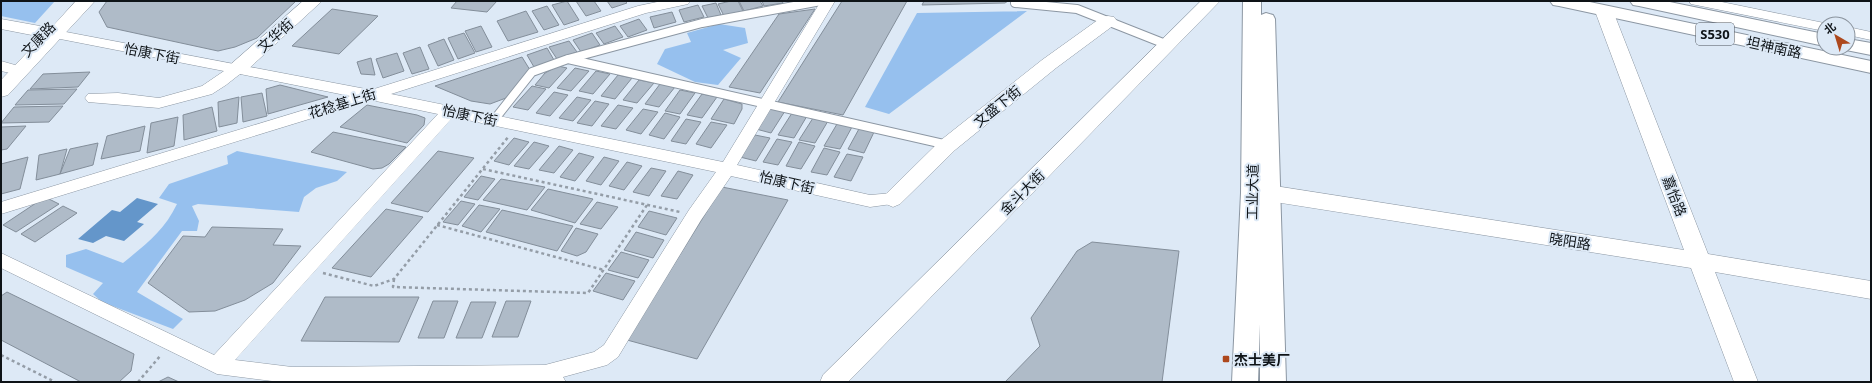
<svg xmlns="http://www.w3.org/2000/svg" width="1872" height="383" font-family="'Open Sans','Noto Sans SC',sans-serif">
  <rect width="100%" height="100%" fill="#dde9f6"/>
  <!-- green -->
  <path fill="#96c0ee" d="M1 1H55L35 23 1 16Z
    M1027 11 889 114 865 107 917 13Z
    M719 24 745 28 748 43 723 50 741 58 718 85 695 82 657 64 665 49 691 42 687 33Z
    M237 151 347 172 337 181 316 188 304 197 299 212 198 204 192 206 199 221 197 231H182L137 292 183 319 173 329 102 302 93 294 103 283 66 267V255L86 249 123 263C146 244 164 231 177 204L159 198 169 184 228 164 227 156Z"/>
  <!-- water -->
  <path fill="#6496ca" d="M137 198 158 204 137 222 144 224 124 241 106 236 93 243 78 239 112 210 120 212Z"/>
  <!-- building -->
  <path fill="#afbbc8" stroke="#838e9a" d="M107 1H296L257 38 235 47 218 51 107 27 99 12Z
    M457 1H497L487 12 451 8Z
    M567 1 579 20 564 25 552 5Z
    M576 1H594L601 11 586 16Z
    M607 1H625L627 3 612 8Z
    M731 1H738L743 11 724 16 718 4Z
    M739 1H760L763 6 744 11Z
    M762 1H782L783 3 764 6Z
    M842 1H907L843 115 778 102Z
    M924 1H1008L1005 3 922 5Z
    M716 3 721 15 708 18 702 6Z
    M698 5 704 17 684 22 679 10Z
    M547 6 559 25 544 30 532 11Z
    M332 9 378 16 339 54 292 46Z
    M815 9 760 93 729 87 779 14Z
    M526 11 538 32 508 41 497 21Z
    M672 12 676 22 654 28 650 17Z
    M639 19 647 30 628 37 620 26Z
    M481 26 492 47 476 52 465 31Z
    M615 26 623 37 604 44 596 33Z
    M464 33 475 53 458 59 448 38Z
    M592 33 600 45 581 52 573 40Z
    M444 39 454 60 438 66 428 45Z
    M569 41 577 52 557 59 549 47Z
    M420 47 429 69 412 74 403 53Z
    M547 48 554 60 534 67 527 55Z
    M397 53 404 71 383 78 376 59Z
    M522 57 530 70 506 98 490 104 471 101 435 86Z
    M371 58 375 75 361 74 357 62Z
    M558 66 567 68 549 88 535 85 545 73Z
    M575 68 589 71 571 91 557 88Z
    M596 71 610 74 593 94 579 91Z
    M90 72 78 87 30 89 43 74Z
    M618 75 632 78 615 99 601 96Z
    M639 80 654 83 637 103 623 100Z
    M660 84 675 87 659 107 645 104Z
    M280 85 328 97 268 114 266 89Z
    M532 86 546 89 528 110 513 107Z
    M77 89 64 104 15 105 28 90Z
    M680 90 695 93 680 114 665 111Z
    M554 92 568 95 550 116 536 113Z
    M262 93 267 116 243 122 241 97Z
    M702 94 717 97 702 118 687 115Z
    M239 97 237 123 219 127 218 102Z
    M577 97 591 100 573 121 559 118Z
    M724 99 742 104V109L734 124 711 119Z
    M595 101 609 104 592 126 577 123Z
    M367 105 417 115 425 118 424 125 407 143 340 127Z
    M618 105 633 108 616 129 601 126Z
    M63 106 49 122 1 123 14 107Z
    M212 107 217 131 184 140 183 115Z
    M770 108 785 111 771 133 756 129Z
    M643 109 658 112 641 134 626 130Z
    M665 113 680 117 664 139 649 135Z
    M792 113 807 116 794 138 778 135Z
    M178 117 174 146 147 153 151 123Z
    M813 118 828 121 815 143 799 140Z
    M686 119 701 122 686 144 671 141Z
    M711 122 727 125 711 148 696 144Z
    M837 124 852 127 840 149 824 146Z
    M26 126 7 149 1 150V127Z
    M145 126 140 151 101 159 107 136Z
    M860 127 875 130 864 153 848 149Z
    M333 132 406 147 389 164 382 168 373 169 311 152Z
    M755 135 770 138 756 161 740 157Z
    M514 138 529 142 509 165 494 161Z
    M777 139 792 142 778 165 763 162Z
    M534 142 549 146 529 169 514 166Z
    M799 142 815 146 801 169 786 166Z
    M98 143 93 165 60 174 70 149Z
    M559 146 573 150 554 173 539 170Z
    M824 148 840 152 827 175 811 172Z
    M67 149 60 174 36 180 39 155Z
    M438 151 474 158 428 212 391 203Z
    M579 153 594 157 575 181 560 177Z
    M847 154 863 157 851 181 834 177Z
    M28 157 20 189 1 194V164Z
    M604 157 619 161 601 185 586 181Z
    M627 162 642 166 624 190 609 186Z
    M651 168 666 171 649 196 633 192Z
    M678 171 693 175 677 199 661 196Z
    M481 176 495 179 478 200 464 197Z
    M501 179 545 187 527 210 483 200Z
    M722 187 788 200 697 359 627 340Z
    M548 189 593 199 575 223 531 210Z
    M45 197 59 204 16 232 3 225Z
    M461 201 475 204 458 225 443 222Z
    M597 202 618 207 601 229 580 224Z
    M479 205 500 209 481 232 462 226Z
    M63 206 77 213 35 242 21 234Z
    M386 209 423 217 371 277 332 268Z
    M502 210 573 226 557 251 486 232Z
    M649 211 677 218 666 235 638 227Z
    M212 227 283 229 273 245 301 246 273 283 245 300 215 311 189 312 148 283 183 236 205 237Z
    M576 228 598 234 586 252 577 256 561 251Z
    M636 232 664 240 653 258 624 250Z
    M1092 242 1179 251 1162 382H1005L1040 346 1031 318 1077 251Z
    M621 252 649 260 638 278 608 270Z
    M606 273 635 281 623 300 593 291Z
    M7 292 134 354 131 371 119 382H81L1 340V296Z
    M325 297H419L399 342 301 341Z
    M433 301H458L444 338H418Z
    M506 301H531L518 337H492Z
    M471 302H496L482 338H456Z
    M168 377 179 382H158Z"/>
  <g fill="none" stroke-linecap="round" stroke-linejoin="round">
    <!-- service casing -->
    <g stroke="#8c97a3" stroke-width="10">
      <path id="service" d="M1015 3 1077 9 1168 45
        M568 59 948 145
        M494 120 532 72 568 59 702 23 821 1"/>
    </g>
    <!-- minor casing -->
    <g stroke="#8c97a3" stroke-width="1">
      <path id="minor" d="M662 1H690L688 4 646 13 391 94 723 162 821 1H835L737 165 870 195 893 193 899 195 902 199 899 203 870 207 731 176 701 220 618 357 607 365 563 377 566 382H280L217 374 1 268V253L214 355 438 114 371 100 1 214V202L350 96 240 74 226 85 212 94 159 108 88 102 85 98 88 94 118 93 159 98 202 86 224 71 45 36 40 35 38 32 40 29 45 28 371 90 638 6ZM453 117 716 172 689 210 604 345 594 352 545 365 292 367 235 360Z
        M1689 1H1717L1829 24H1824V31L1696 5 1691 4Z
        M1848 27 1871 32V40L1848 35Z
        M1 61 15 65 18 68 15 71 10 73 1 71Z"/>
    </g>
    <!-- tertiary casing -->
    <g stroke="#8c97a3" stroke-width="1">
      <path id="tertiary" d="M76 1H95L8 95 1 97V80L42 37 1 29V19L51 28Z
        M303 1H322L244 73 237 75 230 73 228 69 230 65Z
        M1201 1H1220L848 382H820L823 375Z
        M1604 6 1610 7 1613 11 1708 254 1871 281V299L1715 272 1758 382H1734L1691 268 1269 201 1262 198 1258 193 1262 188 1269 185 1684 250 1595 11 1598 7Z
        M1108 16 1114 17 1117 21 1114 25 1056 68 955 150 900 204 893 207 886 204 882 199 886 194 941 140 1042 60 1102 17Z"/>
    </g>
    <!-- primary casing -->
    <g stroke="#8c97a3" stroke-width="2">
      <path id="primary" d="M1243 1H1261V15L1266 13 1273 15 1275 19 1286 382H1260V324L1258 382H1232L1241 193Z
        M1550 1H1585L1871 61V73L1559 6 1553 5Z
        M1630 1H1665L1824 34V46L1639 6 1633 5Z
        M1848 39 1871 43V55L1841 49V48H1848Z"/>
    </g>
    <!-- path -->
    <path stroke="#949da7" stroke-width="2.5" stroke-dasharray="3 3" stroke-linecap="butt" d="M483 169 680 212
      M437 225 604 270
      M323 273 374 286 394 279 509 136
      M394 279 393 287 588 293 647 205
      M1 355 55 382
      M138 382 161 355"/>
    <!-- service -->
    <use href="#service" stroke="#fff" stroke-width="8"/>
    <!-- minor -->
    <use href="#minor" fill="#fff" fill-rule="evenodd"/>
    <!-- tertiary -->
    <use href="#tertiary" fill="#fff" fill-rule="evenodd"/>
    <!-- primary -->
    <use href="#primary" fill="#fff" fill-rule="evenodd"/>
  </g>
  <!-- markers -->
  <rect fill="#ad481d" stroke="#dde9f6" stroke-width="1.5" x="1222" y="355" width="8" height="8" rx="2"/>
  <g text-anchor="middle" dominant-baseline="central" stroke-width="4" stroke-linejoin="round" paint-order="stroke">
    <!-- shield labels -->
    <rect fill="#dde9f6" stroke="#4c535a" stroke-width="1" x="1696" y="23" width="38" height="22" rx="3"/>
    <g font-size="13" font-weight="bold" fill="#0e1317">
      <text x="1715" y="34">S530</text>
    </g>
    <!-- street labels -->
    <g font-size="14" fill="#0e1317" stroke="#dde9f6">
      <text transform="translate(275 35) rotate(-42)">文华街</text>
      <text transform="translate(38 39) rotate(-46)">文康路</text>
      <text transform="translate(1774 47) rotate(12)">坦神南路</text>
      <text transform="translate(152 53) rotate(11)">怡康下街</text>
      <text transform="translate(342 103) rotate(-17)">花稔基上街</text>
      <text transform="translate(997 106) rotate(-39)">文盛下街</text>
      <text transform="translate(470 115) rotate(12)">怡康下街</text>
      <text transform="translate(787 182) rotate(13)">怡康下街</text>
      <text transform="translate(1022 192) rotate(-45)">金斗大街</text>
      <text transform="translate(1252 192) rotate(-89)">工业大道</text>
      <text transform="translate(1675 196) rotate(69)">嘉怡路</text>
      <text transform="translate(1570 241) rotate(9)">晓阳路</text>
    </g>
    <!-- poi labels -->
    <g font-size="14" font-weight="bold" fill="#0e1317" stroke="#dde9f6" text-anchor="start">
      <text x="1234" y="359">杰士美厂</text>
    </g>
  </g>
  <!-- border -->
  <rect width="1872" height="383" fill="none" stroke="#0e1317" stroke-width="4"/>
  <!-- north arrow -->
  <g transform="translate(1836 36) rotate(322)"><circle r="19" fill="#dde9f6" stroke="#8a939d"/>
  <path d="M0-3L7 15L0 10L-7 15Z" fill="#ad481d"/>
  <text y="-6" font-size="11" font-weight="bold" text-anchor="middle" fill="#0e1317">北</text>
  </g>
</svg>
